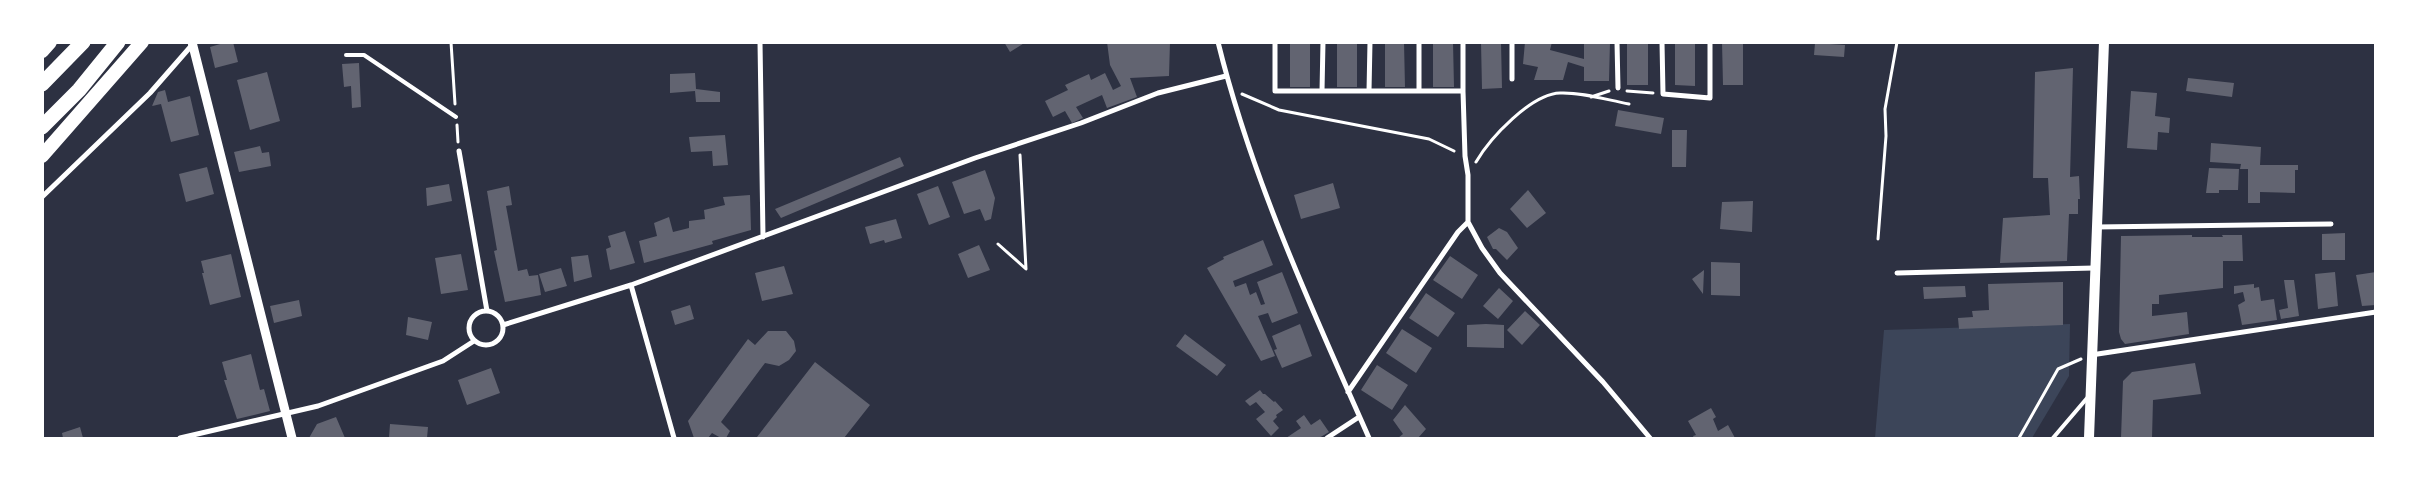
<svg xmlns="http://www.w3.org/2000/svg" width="2418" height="481" font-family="'Titillium Web',sans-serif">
  <rect width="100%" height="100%" fill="#2d3142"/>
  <!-- green -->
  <path fill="#3c4559" d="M2070 324 2069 376 2032 438H1875L1884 330Z"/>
  <!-- building -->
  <path fill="#626471" d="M227 42H233L238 62 215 68 210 47Z
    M1004 42H1026L1010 52Z
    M1107 42H1170L1169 76 1130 78 1137 97 1107 108 1102 95 1076 107 1083 118 1072 123 1065 111 1053 117 1045 101 1068 90 1065 85 1089 74 1091 80 1105 73 1113 90 1121 86 1110 65Z
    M1290 42H1310V87H1290Z
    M1337 42H1357V87H1337Z
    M1385 42H1404L1405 87H1385Z
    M1433 42H1453L1454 87H1433Z
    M1481 42H1501L1502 88 1482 89Z
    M1525 42H1552L1550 50 1584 59V42H1610L1609 81H1584V67L1568 62 1563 80H1534L1538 67 1523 64Z
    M1627 42H1648V85H1627Z
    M1675 42H1695V86L1675 85Z
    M1722 42H1743V85H1723Z
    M1815 43 1845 45 1844 57 1814 55Z
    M359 63 361 107 352 108 351 86 344 87 342 64Z
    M2073 68 2070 177 2079 176 2080 199H2078V214H2069L2067 261 2000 263 2003 218 2050 215 2048 178H2033L2035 72Z
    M267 72 280 121 250 130 237 80Z
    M695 73 696 89 720 92V102H696L695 91 670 93V74Z
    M2188 78 2234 83 2232 97 2186 91Z
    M165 90 168 102 190 96 199 135 171 142 161 104 152 106 158 92Z
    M2131 91 2157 93 2155 116 2170 118 2169 133 2158 132 2157 150 2127 148Z
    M1618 110 1664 118 1661 134 1615 126Z
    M1672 130H1687L1686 167H1672Z
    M725 135 728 165 713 166 712 151 691 152 689 137Z
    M2211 143 2261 147 2260 165H2298V170H2295V193L2260 192V203H2248V169H2240L2241 164 2210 162Z
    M260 146 262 153 269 152 271 166 239 172 234 152Z
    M900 157 904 166 781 218 775 209Z
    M207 167 214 194 186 202 179 174Z
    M2209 168 2239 169 2238 190H2219V193H2206Z
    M985 170 995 198 991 219 985 221 980 209 964 214 952 182Z
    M1333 183 1340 208 1301 219 1294 195Z
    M449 184 452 201 427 206 426 188Z
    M509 186 512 205 506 206 518 271 527 269 529 276 538 275 541 295 505 302 494 251 497 250 487 191Z
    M938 186 950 217 929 225 917 194Z
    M1528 190 1546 213 1527 228 1510 209Z
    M750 195 751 230 712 241 713 244 644 263 639 241 657 236 654 223 669 217 673 232 689 228V221L705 219 704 210 725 205 723 197Z
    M1753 201 1752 232 1720 229 1722 202Z
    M896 219 902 238 885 243 884 240 870 244 865 227Z
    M1499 228 1507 232 1518 248 1507 260 1496 249H1493L1487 237Z
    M625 231 635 263 610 270 606 249 611 247 608 236Z
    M2345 233V260H2322V234Z
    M2192 235V237H2223L2222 235H2242L2243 261H2223V288L2159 295V304H2152V316L2187 312 2189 334 2125 344 2121 339 2119 332 2121 236Z
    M1263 240 1273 265 1233 281 1235 287 1246 283 1250 295 1256 292 1261 305 1265 304 1257 282 1282 272 1298 313 1272 323 1268 313 1258 316 1275 356 1261 361 1207 268 1224 259 1223 257Z
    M979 245 990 270 968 278 958 254Z
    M231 254 241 297 210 305 202 273H204L201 261Z
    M461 254 468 290 441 294 435 258Z
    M588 255 592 277 574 282 571 257Z
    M1450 256 1478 275 1462 299 1433 280Z
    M1711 262 1740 263V296L1711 295Z
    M784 266 793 294 762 301 755 273Z
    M561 268 567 286 545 292 539 274Z
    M1704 270 1703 294 1692 279Z
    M2335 272 2338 306 2318 309 2315 274Z
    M2376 272V305L2362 306 2356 275Z
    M2284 280H2294L2299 316 2281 319 2279 310 2288 308Z
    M2063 282V325L1959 329 1958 318 1973 317 1972 311 1989 310 1988 284Z
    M2254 284V288L2259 287 2261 301 2274 299 2277 320 2242 325 2238 305 2245 301 2243 292 2234 294V286Z
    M1965 286 1966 297 1924 299 1923 287Z
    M1499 288 1513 301 1498 319 1483 306Z
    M1426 293 1455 313 1438 337 1409 318Z
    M299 300 302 316 274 323 270 306Z
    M690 305 694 319 675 325 671 311Z
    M1525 311 1540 325 1522 345 1507 330Z
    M408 317 432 322 428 340 406 335Z
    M1300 324 1312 356 1282 368 1274 350 1277 349 1272 336Z
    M1486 324 1504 325V348L1467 347V325Z
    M1402 329 1432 348 1416 373 1386 353Z
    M768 331H786L794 341 796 351 789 360 779 366 765 363 721 422 730 431 726 438H721L712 433 708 438H694L688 421 748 339 755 345Z
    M1185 334 1226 365 1217 376 1176 346Z
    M251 354 260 390 264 389 270 411 237 419 224 380H227L222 362Z
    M815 362 870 405 844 438H759L757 437Z
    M2195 363 2201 394 2153 400 2152 438H2121L2123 381 2132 372Z
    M1377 365 1408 385 1392 410 1361 390Z
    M491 368 500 393 467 405 458 380Z
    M1260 390 1263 394H1265L1274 402 1275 401 1283 410 1276 415 1277 417 1273 421 1279 428 1271 436 1256 419 1265 412 1256 402 1250 406 1245 401Z
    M1405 405 1426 429 1418 438H1398L1403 434 1393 420Z
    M1711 408 1716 417 1713 419 1718 431 1728 425 1735 438H1694L1693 436 1696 435 1688 421Z
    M1304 415 1311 425 1320 419 1329 432 1319 438H1286L1301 428 1296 421Z
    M336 417 345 438H309L317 424Z
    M390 424 428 427 427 438H389Z
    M80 427 83 438H63L62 433Z"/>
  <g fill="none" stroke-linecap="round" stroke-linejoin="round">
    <!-- path -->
    <path stroke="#fff" stroke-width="3" d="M451 42 455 104
      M1627 91 1653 93
      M1242 94 1279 110 1429 139 1454 151
      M1591 97 1609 91
      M457 125 458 142
      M1476 162C1490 138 1531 94 1560 93 1582 92 1607 100 1629 104
      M1878 239 1886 136 1885 109 1897 42
      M998 244 1026 269 1020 155
      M2019 438 2058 369 2081 359"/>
    <!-- service -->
    <path stroke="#fff" stroke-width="4" d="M346 55H364L456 117
      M2053 438 2088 397"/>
    <!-- minor -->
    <path stroke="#fff" stroke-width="5" d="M760 42 763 237
      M1218 42C1252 180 1312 309 1369 438
      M1275 42V91H1463
      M1419 42V91
      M1463 42V91L1465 156 1468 175V222L1482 248 1500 273 1603 382 1650 438
      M1512 42V79
      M1617 42 1618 88
      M1662 42 1663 94 1710 98V42
      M1322 91 1323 42
      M1369 91 1370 42
      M459 151 487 311
      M42 197 150 93 192 45
      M2096 227 2331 224
      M1897 273 2094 268
      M631 285 674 438
      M469 328a17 17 0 1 1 34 0a17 17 0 1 1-34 0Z
      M503 325 631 285 975 158 1081 123 1158 93 1226 76
      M2091 355 2376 312
      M1348 392 1458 232 1468 222
      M180 438 318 406 443 361 474 341
      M1327 438 1359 417"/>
    <!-- tertiary -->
    <path stroke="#fff" stroke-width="9" d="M192 42 292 438"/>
    <!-- secondary -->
    <path stroke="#fff" stroke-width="10" d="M2089 438 2104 42"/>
    <!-- trunk -->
    <path stroke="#fff" stroke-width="14" d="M42 51 50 42
      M42 156 142 42"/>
    <!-- motorway -->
    <path stroke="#fff" stroke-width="15" d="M42 84 83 42
      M42 127 79 90 118 42"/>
  </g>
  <!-- border -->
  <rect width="2418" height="481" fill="none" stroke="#ffffff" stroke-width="88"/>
</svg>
